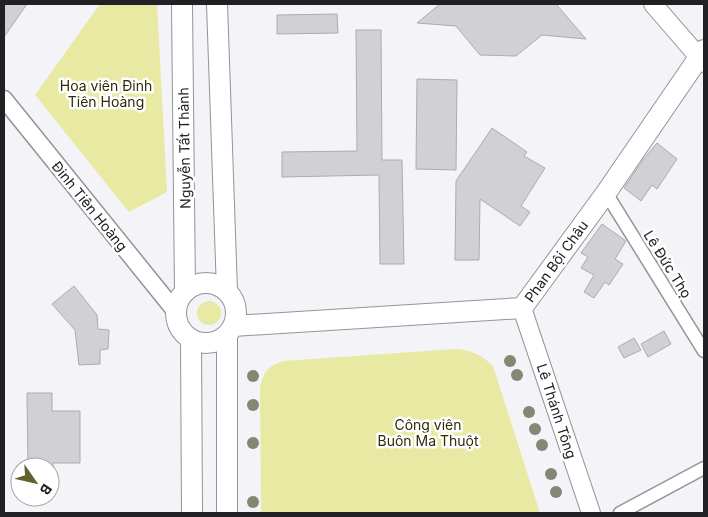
<svg xmlns="http://www.w3.org/2000/svg" width="708" height="517" font-family="Inter,sans-serif">
  <rect width="100%" height="100%" fill="#f4f3f7"/>
  <!-- green -->
  <path fill="#e8e9a2" d="M100 4H157L167 192 129 212 35 95Z
    M197 313a12 12 0 1 1 24 0a12 12 0 1 1-24 0Z
    M455 349C471 350 482 355 493 366L540 513H261L260 388C264 371 267 367 283 361Z"/>
  <!-- building -->
  <path fill="#d1d0d4" stroke="#adabb0" d="M4 4H27L4 37Z
    M440 4H556L586 39 542 35 516 56 480 55 456 26 417 23Z
    M337 14 338 33 277 34V15Z
    M356 30H381L382 160H402L404 264H380L379 175 282 177V152L357 151Z
    M417 79 457 80 456 170 416 169Z
    M492 128 527 152 524 156 545 168 521 206 530 212 520 226 480 199 479 260H455L456 181Z
    M657 143 677 159 657 189 652 185 641 201 624 188 643 160Z
    M602 224 626 241 615 259 623 264 609 285 605 282 594 298 584 292 594 275 581 268 588 257 581 253Z
    M74 286 97 315 98 329 109 330 108 349 100 350V364L79 365 75 330 52 304Z
    M664 331 671 344 648 357 641 344Z
    M634 338 641 350 624 358 618 347Z
    M27 393H52V411H80V463H53V467H28Z"/>
  <g fill="none" stroke-linecap="round" stroke-linejoin="round">
    <!-- minor casing -->
    <g stroke="#949397" stroke-width="15">
      <path id="minor" d="M606 193 704 351
        M620 513 704 468"/>
    </g>
    <!-- tertiary casing -->
    <g stroke="#949397" stroke-width="19">
      <path id="tertiary" d="M4 99 176 312"/>
    </g>
    <!-- secondary casing -->
    <g stroke="#949397" stroke-width="20">
      <path id="secondary" d="M653 4 704 63
        M522 308 591 513"/>
    </g>
    <!-- primary casing -->
    <g stroke="#949397" stroke-width="22">
      <path id="primary" d="M182 4 185 292
        M217 4 227 291
        M176 313a30 30 0 1 1 60 0a30 30 0 1 1-60 0Z
        M233 326 522 308 606 193 704 50
        M191 340 192 513
        M227 513V335"/>
    </g>
    <!-- minor -->
    <use href="#minor" stroke="#fff" stroke-width="12"/>
    <!-- tertiary -->
    <use href="#tertiary" stroke="#fff" stroke-width="16"/>
    <!-- secondary -->
    <use href="#secondary" stroke="#fff" stroke-width="18"/>
    <!-- primary -->
    <use href="#primary" stroke="#fff" stroke-width="20"/>
  </g>
  <!-- trees -->
  <g fill="#868674">
    <circle cx="510" cy="361" r="6"/>
    <circle cx="517" cy="375" r="6"/>
    <circle cx="253" cy="376" r="6"/>
    <circle cx="253" cy="405" r="6"/>
    <circle cx="529" cy="412" r="6"/>
    <circle cx="535" cy="429" r="6"/>
    <circle cx="253" cy="443" r="6"/>
    <circle cx="542" cy="445" r="6"/>
    <circle cx="551" cy="474" r="6"/>
    <circle cx="556" cy="492" r="6"/>
    <circle cx="253" cy="502" r="6"/>
  </g>
  <g text-anchor="middle" dominant-baseline="central" stroke-width="5" stroke-linejoin="round" paint-order="stroke">
    <!-- park labels -->
    <g font-size="14" fill="#2c2c08" stroke="#fff">
      <text x="106" y="85">Hoa viên Đinh<tspan x="106" dy="16">Tiên Hoàng</tspan></text>
      <text x="428" y="424">Công viên<tspan x="428" dy="16">Buôn Ma Thuột</tspan></text>
    </g>
    <!-- street labels -->
    <g font-size="14" fill="#212022" stroke="#fff">
      <text transform="translate(184 148) rotate(-91)">Nguyễn Tất Thành</text>
      <text transform="translate(90 206) rotate(51)">Đinh Tiên Hoàng</text>
      <text transform="translate(556 261) rotate(-54)">Phan Bội Châu</text>
      <text transform="translate(668 264) rotate(58)">Lê Đức Thọ</text>
      <text transform="translate(557 411) rotate(72)">Lê Thánh Tông</text>
    </g>
  </g>
  <!-- border -->
  <rect width="708" height="517" fill="none" stroke="#212022" stroke-width="10"/>
  <!-- north arrow -->
  <g transform="translate(35 482) rotate(124)"><circle r="24" fill="#ffffff" stroke="#a6a6a7"/>
  <path d="M0-4L9 19L0 12L-9 19Z" fill="#61612e"/>
  <text y="-8" font-size="14" font-weight="bold" text-anchor="middle" fill="#212022">B</text>
  </g>
</svg>
